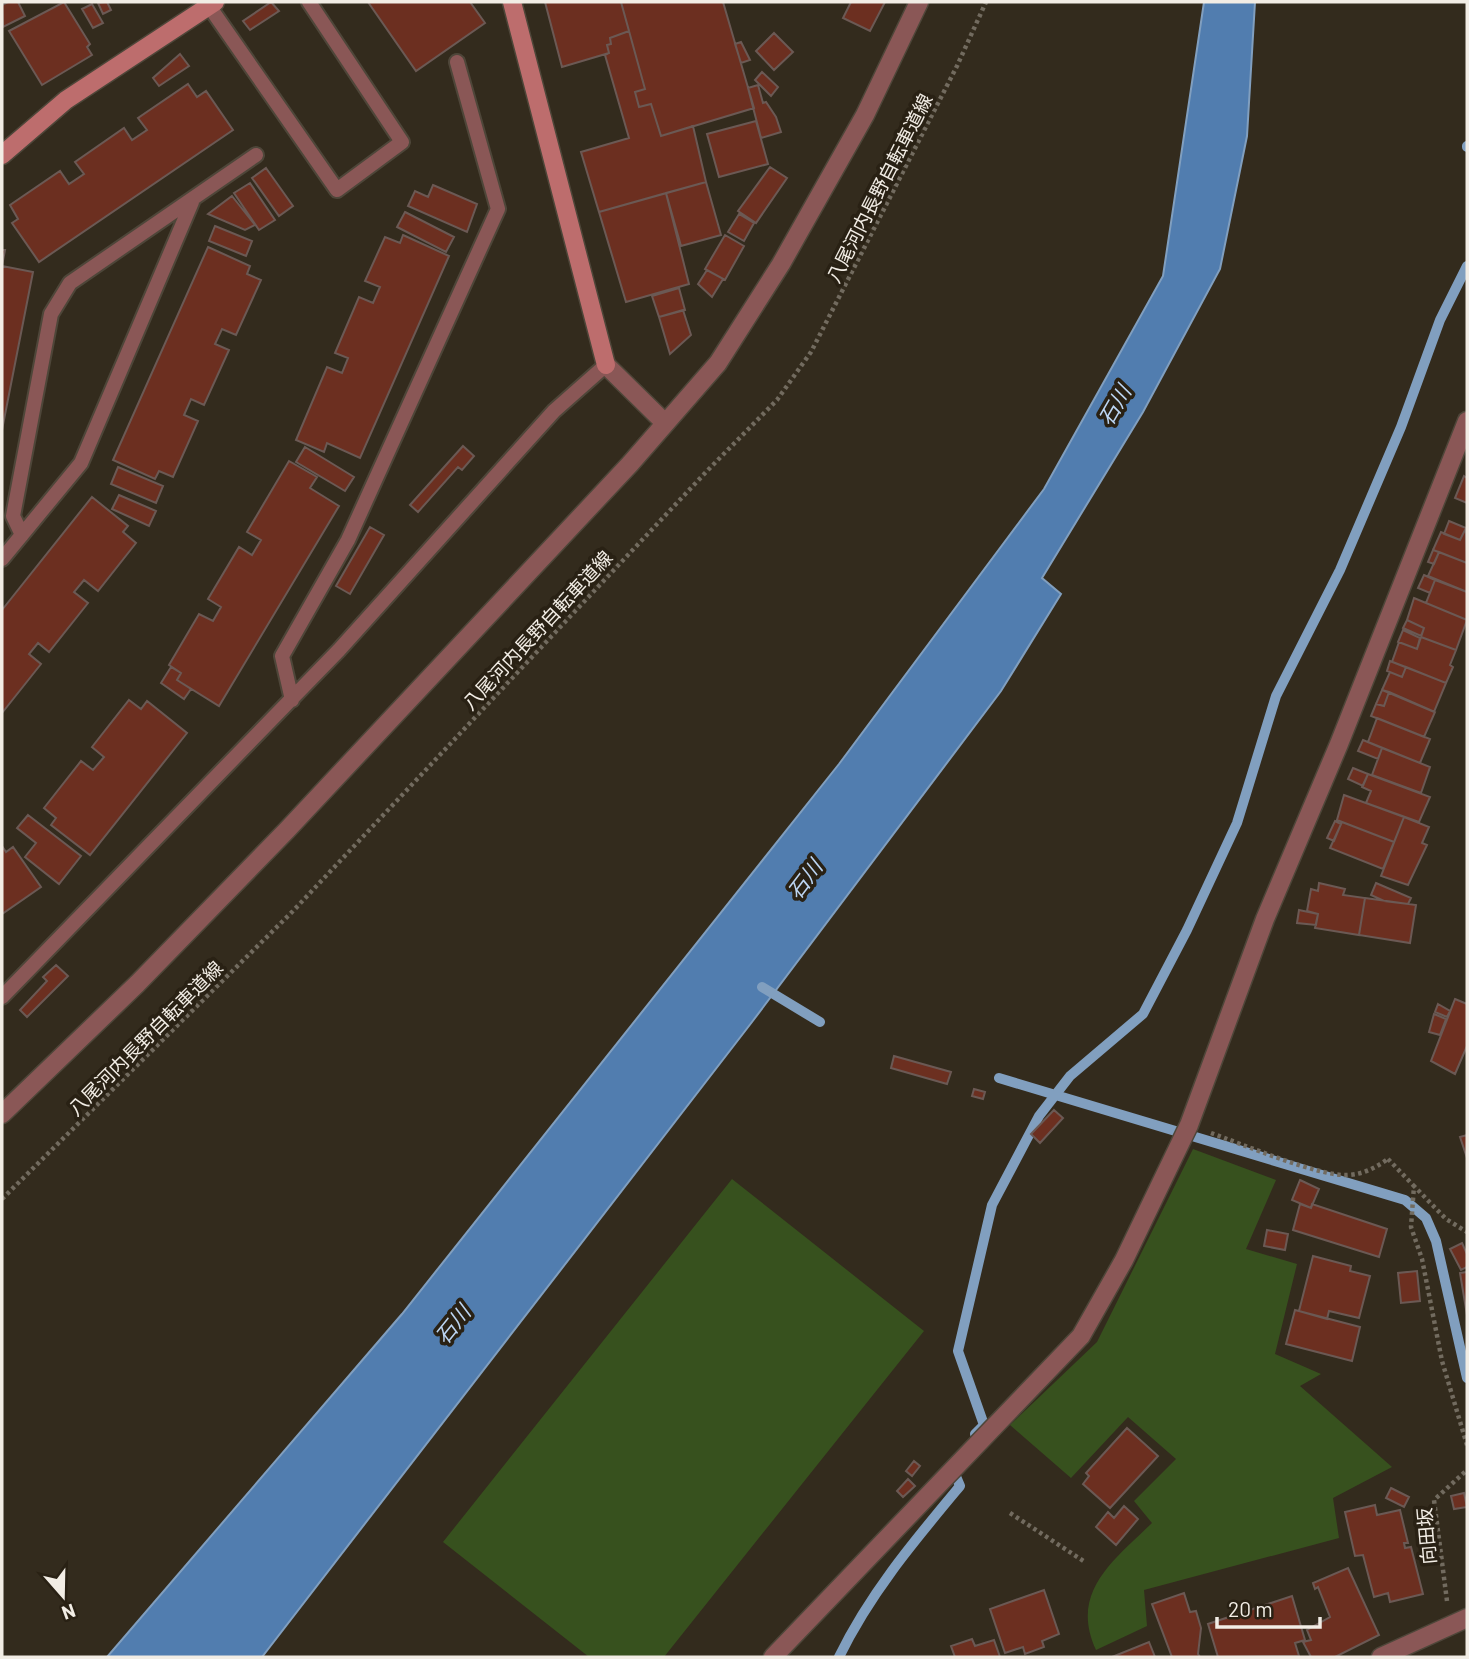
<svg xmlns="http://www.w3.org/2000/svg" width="1469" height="1659" font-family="Barlow,'Noto Sans JP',sans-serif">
  <rect width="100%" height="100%" fill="#332b1d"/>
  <!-- green -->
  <path fill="#37511e" d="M1193 1149 1276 1180 1246 1249 1297 1264 1275 1354 1321 1374 1300 1386 1392 1467 1333 1498 1339 1538 1144 1590 1147 1626 1096 1650C1069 1592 1114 1560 1152 1523L1134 1501 1176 1459 1128 1417 1071 1478 1010 1425 1097 1342Z
    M732 1179 924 1331 664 1657H589L443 1542Z"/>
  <!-- water -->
  <path fill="#517daf" stroke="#819fbf" stroke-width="2" d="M1204 2H1255L1247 136 1220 269 1143 412 1042 578 1061 594 1001 691 752 1022 262 1657H107L402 1314 839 764 1044 489 1163 276Z"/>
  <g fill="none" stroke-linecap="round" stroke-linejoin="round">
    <!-- stream -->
    <path stroke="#819fbf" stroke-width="10" d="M1467 146V147
      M762 987 820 1022
      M999 1078 1405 1200 1426 1218 1436 1241 1467 1378
      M975 1434 984 1425 958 1351 992 1205 1039 1116 1070 1076 1143 1014 1187 930 1237 823 1276 696 1340 570 1401 427 1440 320 1467 266
      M839 1657C870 1593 915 1540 960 1486L952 1467"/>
  </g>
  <!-- building -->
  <path fill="#6c2f20" stroke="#6b5954" stroke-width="2" d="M8 2H18L25 16 3 27 2 5Z
    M64 2 90 44 87 47 92 55 42 85 9 31Z
    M107 2 111 10 103 14 98 3Z
    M271 2 279 11 250 30 243 21Z
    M368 2H470L485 23 416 71Z
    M545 2H621L629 31 610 38 611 44 607 45 609 53 562 67Z
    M621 2H723L754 108 661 136 651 104 639 107 635 92 645 89Z
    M851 2H885L870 31 843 18Z
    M92 4 103 23 93 28 82 9Z
    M629 31 645 89 635 92 639 107 651 104 661 136 693 126 706 182 599 212 581 152 629 138 605 55 609 53 607 45 611 44 610 38Z
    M774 33 793 52 774 70 756 51Z
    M741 42 750 60 741 63 735 44Z
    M180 54 189 66 159 86 153 78Z
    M762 72 778 87 771 96 755 80Z
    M188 84 197 97 206 91 233 130 39 262 12 223 18 219 10 205 60 171 69 184 84 174 75 162 124 128 132 140 147 130 138 118Z
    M758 85 763 103 766 102 776 117 781 132 761 138 748 88Z
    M756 121 768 164 719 177 707 134Z
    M770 167 787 178 756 223 738 211Z
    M266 168 293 206 279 216 252 178Z
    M706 182 721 235 681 246 666 193Z
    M250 183 275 220 259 230 234 193Z
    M433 185 477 204 467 232 408 206 415 191 428 197Z
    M666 193 689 284 626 302 599 212Z
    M232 196 255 225 245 230 208 214Z
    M405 212 454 237 446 252 397 227Z
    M739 214 754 223 744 241 728 232Z
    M215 226 252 241 246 256 209 241Z
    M403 235 449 256 360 458 327 443 324 452 296 440 327 367 342 373 348 358 335 353 359 297 373 303 380 287 365 281 385 237 400 243Z
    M725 235 744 246 725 280 705 269Z
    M208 247 250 266 247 274 261 280 236 335 222 329 215 344 229 350 204 405 191 399 184 415 198 421 173 477 159 471 155 479 113 460Z
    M2 250H5L2 266 33 272 2 430Z
    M707 270 723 279 712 297 698 284Z
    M679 288 685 310 659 317 652 296Z
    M683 310 691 335 670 354 659 317Z
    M463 446 474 456 462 470 458 467 418 512 410 505Z
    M305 447 354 477 345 491 296 462Z
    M289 461 317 477 310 488 339 506 219 706 177 680 181 673 169 665 199 614 213 621 221 607 208 599 239 547 252 555 261 540 247 532Z
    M118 467 163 486 156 503 111 484Z
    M1464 476 1467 478V503L1455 498Z
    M119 495 156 511 149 526 112 509Z
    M92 497 128 526 123 532 136 543 98 591 84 580 74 592 88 603 49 652 38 643 29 654 41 664 2 713V610Z
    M1449 521 1466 528 1460 540 1444 534Z
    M370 527 384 535 350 594 336 586Z
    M1466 528 1467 563 1433 550 1441 532 1460 540Z
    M1433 550 1439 552 1434 564 1428 562Z
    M1439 552 1467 563V592L1428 576Z
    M1424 575 1435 580 1430 593 1418 588Z
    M1435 580 1467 592V620L1426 603Z
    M1414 598 1467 620 1456 650 1421 637 1424 628 1407 620Z
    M1407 620 1424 628 1421 636 1403 628Z
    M1403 630 1420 638 1417 649 1398 642Z
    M1421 637 1456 650 1450 665 1453 667 1446 683 1392 662 1399 642 1417 649Z
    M1390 661 1406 667 1402 677 1387 671Z
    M171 667 181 673 177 680 191 689 184 699 161 683Z
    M1406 667 1446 683 1434 712 1382 690 1390 672 1402 677Z
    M1382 690 1389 692 1384 706 1376 704Z
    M1389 692 1435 712 1424 737 1371 716 1376 704 1384 706Z
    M129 700 141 709 147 701 187 733 90 855 51 825 56 818 44 808 81 761 93 770 104 757 92 747Z
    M1377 718 1430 739 1420 763 1368 742Z
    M1363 740 1382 748 1378 759 1358 751Z
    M1382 748 1430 767 1421 793 1372 775Z
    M1353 768 1368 774 1363 786 1348 779Z
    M1368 774 1430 797 1419 822 1366 803 1371 791 1362 787Z
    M1344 795 1404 817 1394 842 1337 820Z
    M28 815 81 856 59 884 25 857 36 843 17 828Z
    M1404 817 1429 827 1422 843 1427 845 1408 885 1381 876Z
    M1335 821 1341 824 1334 841 1327 838Z
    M1342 822 1394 842 1383 869 1330 848Z
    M2 846 6 852 13 847 41 887 2 914Z
    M1319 883 1345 889 1343 895 1365 898 1359 935 1315 928 1318 914 1307 911 1311 889 1318 891Z
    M1376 883 1411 898 1408 904 1384 901 1371 895Z
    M1365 898 1416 905 1410 943 1359 935Z
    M1299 910 1318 914 1316 925 1297 923Z
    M56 965 68 976 27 1017 20 1010 47 981 43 977Z
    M1455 999 1467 1004V1046L1455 1074 1431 1061Z
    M1438 1004 1450 1011 1447 1017 1435 1012Z
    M1434 1014 1446 1019 1440 1035 1429 1032Z
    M894 1056 951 1072 947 1084 891 1068Z
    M974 1089 985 1092 983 1099 972 1096Z
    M1054 1110 1063 1118 1040 1143 1031 1134Z
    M1467 1135V1158L1460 1137Z
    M1300 1180 1319 1189 1311 1208 1292 1200Z
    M1300 1204 1311 1208 1312 1204 1387 1229 1379 1257 1293 1230Z
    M1267 1230 1288 1234 1285 1250 1264 1246Z
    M1462 1243 1467 1254V1267L1461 1270 1450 1249Z
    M1313 1256 1351 1266 1350 1271 1370 1276 1359 1318 1329 1311 1327 1319 1299 1311Z
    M1417 1271 1420 1301 1401 1303 1398 1273Z
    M1467 1272V1315L1460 1273Z
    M1295 1310 1360 1327 1352 1361 1286 1344Z
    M1127 1428 1158 1456 1110 1508 1083 1484 1089 1476 1086 1473Z
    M914 1461 920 1466 912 1476 906 1471Z
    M908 1479 915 1486 903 1497 897 1491Z
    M1391 1488 1409 1497 1404 1507 1386 1498Z
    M1464 1493 1467 1507 1454 1509 1451 1496Z
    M1375 1505 1377 1515 1400 1510 1408 1543H1404L1405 1548 1411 1547 1423 1594 1390 1602 1388 1593 1374 1597 1363 1555 1355 1556 1345 1512Z
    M1124 1506 1138 1519 1116 1545 1096 1527 1108 1512 1114 1518Z
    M1348 1568 1379 1635 1335 1657H1311L1303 1642 1311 1640 1307 1630 1330 1617 1318 1587 1315 1589 1313 1583Z
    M1044 1590 1059 1634 1042 1641 1044 1647 1025 1654 1023 1647 1005 1653 990 1609Z
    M1184 1593 1190 1612 1196 1611 1201 1628 1198 1654 1200 1657H1172L1152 1604Z
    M1292 1596 1305 1640 1295 1643 1299 1656 1218 1657 1208 1624Z
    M972 1639 975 1646 994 1640 1000 1657H955L951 1646Z
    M1149 1642 1155 1657H1112Z"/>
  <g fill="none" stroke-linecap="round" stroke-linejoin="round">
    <!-- lane casing -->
    <g stroke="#4e4639" stroke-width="18">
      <path id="lane" d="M209 6 337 190 402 142 309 2
        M22 535 13 516 51 314 70 283 256 155
        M2 559 81 463 192 202
        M292 700 282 656 348 540 498 209 457 62
        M2 997 339 650 554 411 606 365"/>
    </g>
    <!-- street casing -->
    <g stroke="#4e4639" stroke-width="21">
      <path id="street" d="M606 365 665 423
        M2 1114 137 984 287 830 630 464 718 363 781 264 865 115 919 2
        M773 1657 1081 1336 1124 1260 1189 1125 1265 919 1339 744 1467 421
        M1381 1657 1467 1618"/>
    </g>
    <!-- secondary casing -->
    <g stroke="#4e4639" stroke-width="21">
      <path id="secondary" d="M512 2 606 365
        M2 155 66 100 215 2"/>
    </g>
    <!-- path -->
    <path stroke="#726b5f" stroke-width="4.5" stroke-dasharray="3.5 3.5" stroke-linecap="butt" d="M1211 1133C1242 1144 1320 1177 1348 1175 1364 1174 1375 1168 1388 1159
      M1388 1159 1414 1186 1411 1227 1422 1259 1442 1361 1467 1445
      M1413 1185 1446 1219 1467 1232
      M2 1199 293 911 707 471 777 400 811 352 957 66 986 2
      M1010 1513 1085 1562
      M1447 1601 1434 1500 1467 1470"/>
    <!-- lane -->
    <use href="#lane" stroke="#8a5756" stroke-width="14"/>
    <!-- street -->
    <use href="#street" stroke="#8a5756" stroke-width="18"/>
    <!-- secondary -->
    <use href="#secondary" stroke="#bd6d6d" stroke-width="18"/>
  </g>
  <g text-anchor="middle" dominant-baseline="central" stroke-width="7" stroke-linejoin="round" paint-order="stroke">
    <!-- street labels -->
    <g font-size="19" fill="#f2ede5" stroke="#292114">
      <text transform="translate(879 188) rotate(-63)">八尾河内長野自転車道線</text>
      <text transform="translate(537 630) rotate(-47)">八尾河内長野自転車道線</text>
      <text transform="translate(145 1038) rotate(-45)">八尾河内長野自転車道線</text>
      <text transform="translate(1426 1536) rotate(-95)">向田坂</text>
    </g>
    <!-- water labels -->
    <g font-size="21" font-style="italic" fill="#bcd5f2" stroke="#292114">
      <text transform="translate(1114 405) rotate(-60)">石川</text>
      <text transform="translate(804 879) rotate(-53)">石川</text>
      <text transform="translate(452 1324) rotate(-51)">石川</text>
    </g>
  </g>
  <!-- border -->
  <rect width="1469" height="1659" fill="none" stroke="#f2ede5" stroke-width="7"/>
  <!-- north arrow -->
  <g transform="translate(63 1596) rotate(160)" stroke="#292114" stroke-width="5" paint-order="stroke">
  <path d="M0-5L12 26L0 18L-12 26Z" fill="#f2ede5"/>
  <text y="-10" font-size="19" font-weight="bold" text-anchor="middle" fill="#f2ede5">N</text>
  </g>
  <!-- scale -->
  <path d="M1217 1617v10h103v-10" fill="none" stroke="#f2ede5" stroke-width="3.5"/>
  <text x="1228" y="1617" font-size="21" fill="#f2ede5" stroke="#292114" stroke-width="5" paint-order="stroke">20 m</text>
</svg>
